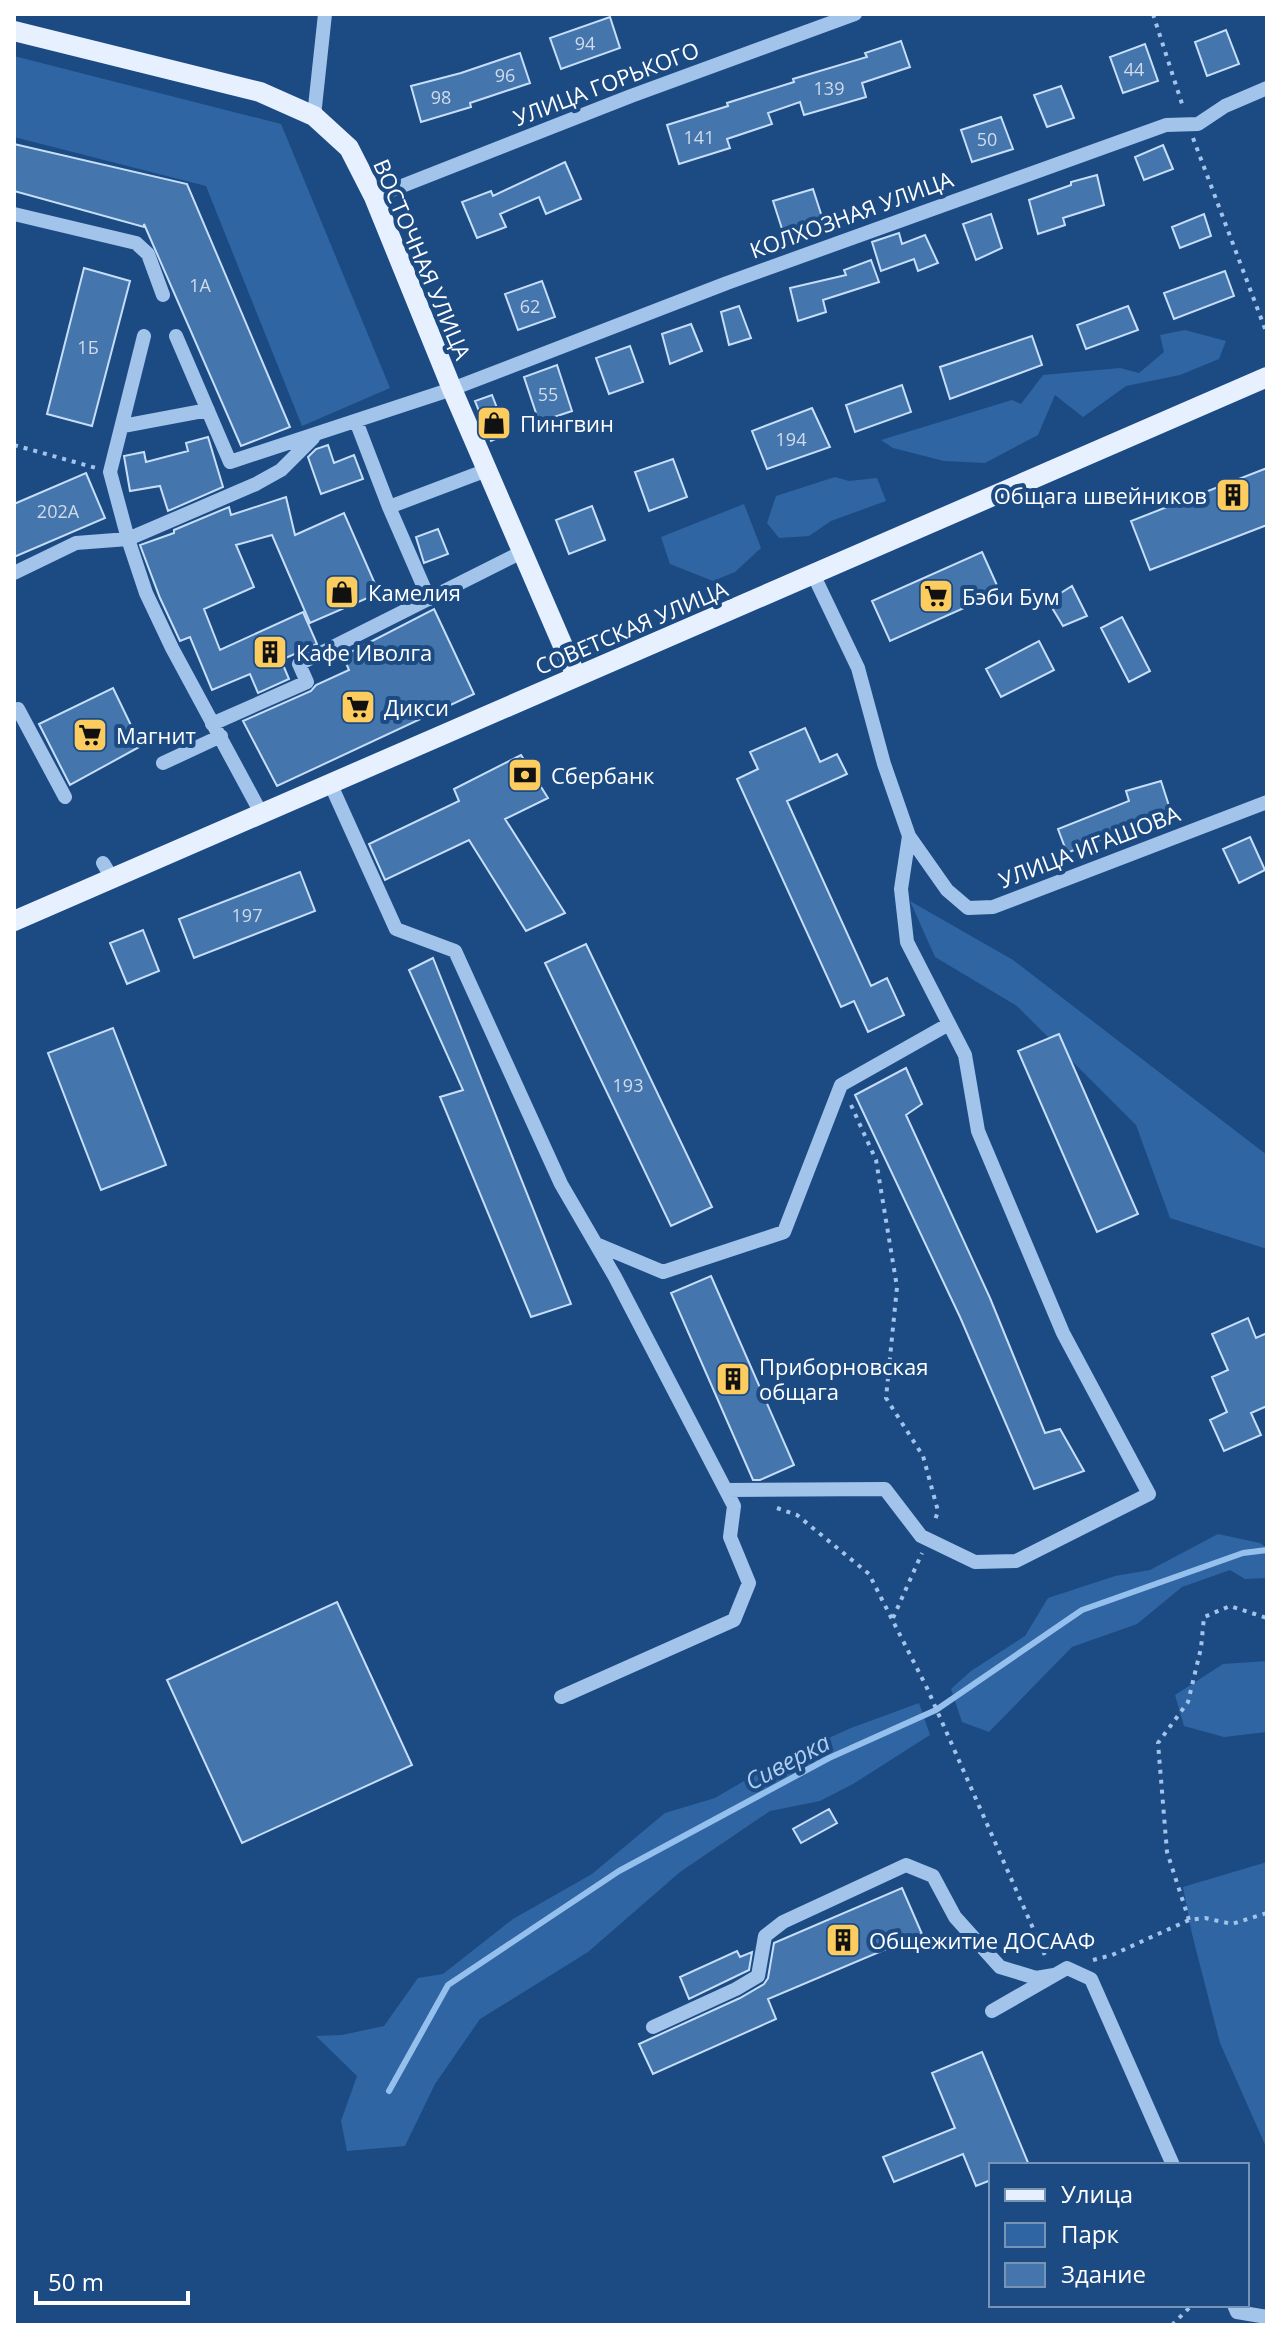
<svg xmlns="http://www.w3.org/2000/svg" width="1281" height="2339" font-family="'Open Sans',sans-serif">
  <rect width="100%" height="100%" fill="#1c4b84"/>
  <!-- green -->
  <path fill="#2f65a2" d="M14 56 281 124 390 388 302 426 206 186 14 137Z
    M1185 330 1226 341 1219 359 1180 375 1126 386 1083 417 1055 395 1038 435 985 463 944 461 893 448 881 440 1012 400 1021 404 1043 375 1120 368 1139 373 1164 352 1160 335Z
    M835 477 849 481 877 478 886 501 831 521 809 536 779 538 767 523 776 496Z
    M744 504 761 548 735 572 713 581 670 564 661 537Z
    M910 901 1013 960 1267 1155V1249L1170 1218 1136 1125 1017 1006 935 957Z
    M1218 1534 1260 1543 1267 1548V1578L1245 1579 1230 1570 1182 1587 1137 1624 1072 1647 989 1732 962 1722 951 1689 971 1671 1025 1636 1048 1598 1115 1576 1150 1570Z
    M1267 1661V1732L1224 1737 1184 1726 1175 1695 1223 1664Z
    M919 1703 930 1735 853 1784 820 1801 770 1811 680 1872 588 1952 480 2019 435 2084 405 2146 347 2151 341 2121 357 2076 316 2036 342 2035 384 2026 418 1978 443 1974 513 1919 592 1874 665 1813 715 1798 782 1759 851 1728Z
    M1267 1862V2149L1220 2043 1192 1934 1183 1887Z"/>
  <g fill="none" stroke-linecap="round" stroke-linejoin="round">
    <!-- stream -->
    <path stroke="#95bfed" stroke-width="6" d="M389 2091 448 1985 619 1871 829 1758 936 1710 1082 1610 1243 1553 1267 1550"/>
  </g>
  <!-- building -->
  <path fill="#4475ad" stroke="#c7def8" stroke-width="2" d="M610 17 620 48 561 69 550 38Z
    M1226 30 1239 64 1207 76 1195 42Z
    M901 41 910 67 862 83 866 97 804 115 800 102 768 113 772 124 727 139 730 148 679 164 667 125 728 106 727 103 794 82 793 79 867 57 865 53Z
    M1145 44 1158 81 1123 93 1110 57Z
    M520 53 530 83 470 103 471 107 421 122 411 86 461 73Z
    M1061 86 1074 118 1047 127 1034 95Z
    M1001 117 1013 149 972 162 961 130Z
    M14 144 187 184 290 427 241 446 144 224V227L14 191Z
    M1163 145 1173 169 1144 180 1135 157Z
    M565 162 581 199 546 214 539 197 500 214 506 227 477 238 462 202 491 191 493 196Z
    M1097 175 1104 205 1063 218 1065 225 1038 234 1029 200 1071 185V182Z
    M813 189 823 220 783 232 773 201Z
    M991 214 1002 248 976 260 963 224Z
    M1204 214 1211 236 1180 248 1172 227Z
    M899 233 902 244 925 235 938 263 918 271 914 259 881 271 872 242Z
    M871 260 879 282 823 300 826 312 798 321 790 288 846 275 844 270Z
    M84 268 130 281 92 426 47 414Z
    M1225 271 1234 296 1174 319 1164 293Z
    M542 281 555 317 518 330 505 294Z
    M739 306 751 338 729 345 721 312Z
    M1128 306 1138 330 1086 349 1077 325Z
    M691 324 702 351 670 364 662 334Z
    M1032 336 1042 365 950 399 940 367Z
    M630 346 643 382 609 394 596 358Z
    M557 365 572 411 539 422 524 377Z
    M902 385 911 412 855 432 846 405Z
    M492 395 507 434 491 441 475 401Z
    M812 408 830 447 767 469 752 431Z
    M208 437 223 487 168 511 160 486 130 491 124 456 144 452 146 462 188 451 186 443Z
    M328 445 334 463 354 455 363 479 321 494 308 457 316 449Z
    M673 459 687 497 649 511 635 472Z
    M1267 468V525L1150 570 1131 521Z
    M86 473 105 518 14 557V504Z
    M286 497 295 535 344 513 379 593 310 623 272 535 236 545 254 587 204 609 220 650 303 612 317 644 281 660 289 679 258 693 250 674 212 690 190 637 180 641 160 598 140 545 174 533V530L229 507 231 515Z
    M592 506 605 540 569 554 556 520Z
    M438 529 448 554 424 563 416 537Z
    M982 552 1000 592 890 641 872 601Z
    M1072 586 1087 616 1063 626 1048 601Z
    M434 609 474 694 277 786 243 721 311 691 316 685 349 670 343 656Z
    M1122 617 1150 671 1129 682 1101 628Z
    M1039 641 1054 670 1001 697 986 669Z
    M113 688 141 746 70 785 39 724Z
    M805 728 820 762 837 754 847 774 787 801 871 986 887 978 904 1015 868 1032 854 1001 841 1007 737 779 758 769 750 752Z
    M521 755 548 798 505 819 565 913 526 931 469 840 385 880 369 844 459 801 454 789Z
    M1161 781 1171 812 1110 831 1112 835 1067 853 1058 829 1129 801 1126 791Z
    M1250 837 1265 870 1239 883 1223 849Z
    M300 872 315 911 194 958 179 919Z
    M143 930 159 971 127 984 110 943Z
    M586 944 712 1207 671 1226 545 963Z
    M433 958 571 1304 531 1317 440 1097 463 1090 409 970Z
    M113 1028 166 1165 101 1190 48 1053Z
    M1059 1034 1138 1214 1097 1232 1018 1051Z
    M906 1068 922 1104 906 1115 990 1298 1045 1433 1060 1429 1084 1471 1034 1489 960 1317 855 1095Z
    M711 1276 794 1465 760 1480H753L671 1293Z
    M1248 1318 1256 1338 1267 1333V1406L1251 1413 1261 1435 1224 1451 1210 1420 1227 1412 1212 1377 1228 1370 1212 1334Z
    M337 1602 412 1765 242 1843 167 1680Z
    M829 1809 837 1823 801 1843 793 1829Z
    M902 1888 922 1934 768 1999 776 2019 653 2074 639 2044 740 1998 764 1984 768 1978 774 1943Z
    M737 1951 740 1957 752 1952 749 1970 689 1999 680 1977Z
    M982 2052 1029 2165H991V2180L976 2186 963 2154 894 2182 883 2157 955 2128 932 2073Z"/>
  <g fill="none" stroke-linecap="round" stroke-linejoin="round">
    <!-- path -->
    <path stroke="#a2c4eb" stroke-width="4" stroke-dasharray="4 6" stroke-linecap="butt" d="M1153 14 1183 107
      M1193 138 1267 334
      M14 445 96 468
      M851 1105 876 1160 897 1287 886 1398 923 1456 938 1511 934 1523
      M777 1508 797 1515 869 1574 927 1688 1047 1960
      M893 1618 922 1553
      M1189 1920 1167 1852 1158 1743 1188 1702 1201 1648 1204 1617 1230 1606 1267 1618
      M1093 1960 1112 1955 1189 1920 1205 1918 1232 1924 1267 1913
      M1172 2325 1192 2305"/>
    <!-- minor -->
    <path stroke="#a2c4eb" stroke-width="14" d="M314 116 325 14
      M374 197 631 96 855 14
      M14 214 136 243 148 254 163 295
      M176 336 230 462 452 389 727 283 1166 125 1198 124 1225 106 1267 88
      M356 421 389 507
      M123 426 208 410
      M14 573 76 543 128 539 110 472 144 336
      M429 599 389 507 487 470
      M14 711 18 709 65 797
      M212 724 307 682 299 664 522 552
      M163 763 221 736
      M330 783 396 929 455 951 561 1184 615 1277 734 1506 730 1537 749 1583 734 1620 561 1697
      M261 813 172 648 146 593 128 539 256 484 281 470 313 438
      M909 836 947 890 968 908 993 907 1267 802
      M103 863 112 878
      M596 1244 663 1272 784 1232 841 1085 949 1024
      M726 1490 885 1489 921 1536 975 1562 1016 1561 1149 1494 1063 1333 978 1131 965 1055 907 942 901 889 909 836 884 764 858 668 814 576
      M992 2011 1067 1968 1091 1979 1173 2165
      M653 2027 736 1989 758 1976 765 1936 783 1922 906 1865 933 1876 955 1917 1000 1967 1036 1978 1054 1975
      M1234 2305 1237 2312 1267 2317"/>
    <!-- major -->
    <path stroke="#e6f0fe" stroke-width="20" d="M14 31 260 92 314 116 349 148 374 197 452 389 576 676
      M14 921 1267 377"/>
  </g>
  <!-- icons -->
  <defs>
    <g id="shop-square" transform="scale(1.8)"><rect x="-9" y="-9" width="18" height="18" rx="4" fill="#fccc5f" stroke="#1c4b84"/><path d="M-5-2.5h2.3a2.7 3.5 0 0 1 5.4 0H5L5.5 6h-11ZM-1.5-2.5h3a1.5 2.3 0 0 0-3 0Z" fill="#111"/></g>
    <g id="building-square" transform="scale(1.8)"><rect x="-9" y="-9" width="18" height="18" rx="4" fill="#fccc5f" stroke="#1c4b84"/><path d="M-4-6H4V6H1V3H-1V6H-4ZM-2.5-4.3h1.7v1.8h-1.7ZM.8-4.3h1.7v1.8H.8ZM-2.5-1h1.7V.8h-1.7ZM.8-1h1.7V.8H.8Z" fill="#111"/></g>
    <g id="supermarket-square" transform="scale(1.8)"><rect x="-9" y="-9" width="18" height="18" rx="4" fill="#fccc5f" stroke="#1c4b84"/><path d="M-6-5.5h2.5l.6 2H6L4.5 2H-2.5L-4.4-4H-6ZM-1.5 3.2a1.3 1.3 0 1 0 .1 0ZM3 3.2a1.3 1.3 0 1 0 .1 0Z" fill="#111"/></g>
    <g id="bank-square" transform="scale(1.8)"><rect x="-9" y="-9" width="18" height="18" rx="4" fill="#fccc5f" stroke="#1c4b84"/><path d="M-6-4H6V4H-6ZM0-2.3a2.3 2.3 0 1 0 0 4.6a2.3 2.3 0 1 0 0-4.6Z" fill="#111"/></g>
  </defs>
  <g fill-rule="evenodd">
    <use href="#shop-square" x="494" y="423"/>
    <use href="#building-square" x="1233" y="495"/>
    <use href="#shop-square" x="342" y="592"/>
    <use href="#supermarket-square" x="936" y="596"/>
    <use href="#building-square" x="270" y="652"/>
    <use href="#supermarket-square" x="358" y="707"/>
    <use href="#supermarket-square" x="90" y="735"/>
    <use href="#bank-square" x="525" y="775"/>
    <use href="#building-square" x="733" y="1379"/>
    <use href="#building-square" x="843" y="1940"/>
  </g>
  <g text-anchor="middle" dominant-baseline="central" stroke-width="8" stroke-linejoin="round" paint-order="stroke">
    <!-- number labels -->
    <g font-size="18" fill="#d0dcea">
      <text x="585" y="43">94</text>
      <text x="1134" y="69">44</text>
      <text x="505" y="75">96</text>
      <text x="829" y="88">139</text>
      <text x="441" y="97">98</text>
      <text x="699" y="137">141</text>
      <text x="987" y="139">50</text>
      <text x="200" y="285">1А</text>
      <text x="530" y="306">62</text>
      <text x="88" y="347">1Б</text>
      <text x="548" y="394">55</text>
      <text x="791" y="439">194</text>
      <text x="58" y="511">202А</text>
      <text x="247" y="915">197</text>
      <text x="628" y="1085">193</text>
    </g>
    <!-- street labels -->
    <g font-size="22" fill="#fff" stroke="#1c4b84">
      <text transform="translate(606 83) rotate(-21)">УЛИЦА ГОРЬКОГО</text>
      <text transform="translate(851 214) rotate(-20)">КОЛХОЗНАЯ УЛИЦА</text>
      <text transform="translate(423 259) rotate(67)">ВОСТОЧНАЯ УЛИЦА</text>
      <text transform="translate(631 627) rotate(-23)">СОВЕТСКАЯ УЛИЦА</text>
      <text transform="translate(1089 846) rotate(-21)">УЛИЦА ИГАШОВА</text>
    </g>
    <!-- poi labels -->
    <g font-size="22" fill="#fff" stroke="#1c4b84" text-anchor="start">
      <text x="520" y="423">Пингвин</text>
      <text x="1207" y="495" text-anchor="end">Общага швейников</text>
      <text x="368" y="592">Камелия</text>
      <text x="962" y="596">Бэби Бум</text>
      <text x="296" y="652">Кафе Иволга</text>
      <text x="384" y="707">Дикси</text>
      <text x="116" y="735">Магнит</text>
      <text x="551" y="775">Сбербанк</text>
      <text x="759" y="1366">Приборновская<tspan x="759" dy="25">общага</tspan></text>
      <text x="869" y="1940">Общежитие ДОСААФ</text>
    </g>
    <!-- water labels -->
    <g font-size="24" font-style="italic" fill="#aecef2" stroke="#1c4b84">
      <text transform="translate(787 1761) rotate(-28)">Сиверка</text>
    </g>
  </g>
  <!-- border -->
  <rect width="1281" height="2339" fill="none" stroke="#ffffff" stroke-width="32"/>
  <!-- legend -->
  <rect x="989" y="2163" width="260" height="144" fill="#1c4b84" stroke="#7793b5" stroke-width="2"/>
  <rect x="1005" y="2189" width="40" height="12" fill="#e6f0fe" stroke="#7793b5" stroke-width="2"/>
  <text x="1061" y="2203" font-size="24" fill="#ffffff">Улица</text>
  <rect x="1005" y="2223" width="40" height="24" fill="#2f65a2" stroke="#7793b5" stroke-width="2"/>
  <text x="1061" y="2243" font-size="24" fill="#ffffff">Парк</text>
  <rect x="1005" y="2263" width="40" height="24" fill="#4475ad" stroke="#7793b5" stroke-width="2"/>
  <text x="1061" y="2283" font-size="24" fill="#ffffff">Здание</text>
  <!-- scale -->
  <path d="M36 2291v12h152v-12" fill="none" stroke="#ffffff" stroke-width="4"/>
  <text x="48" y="2291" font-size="24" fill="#ffffff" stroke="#1c4b84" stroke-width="6" paint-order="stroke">50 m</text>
</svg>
